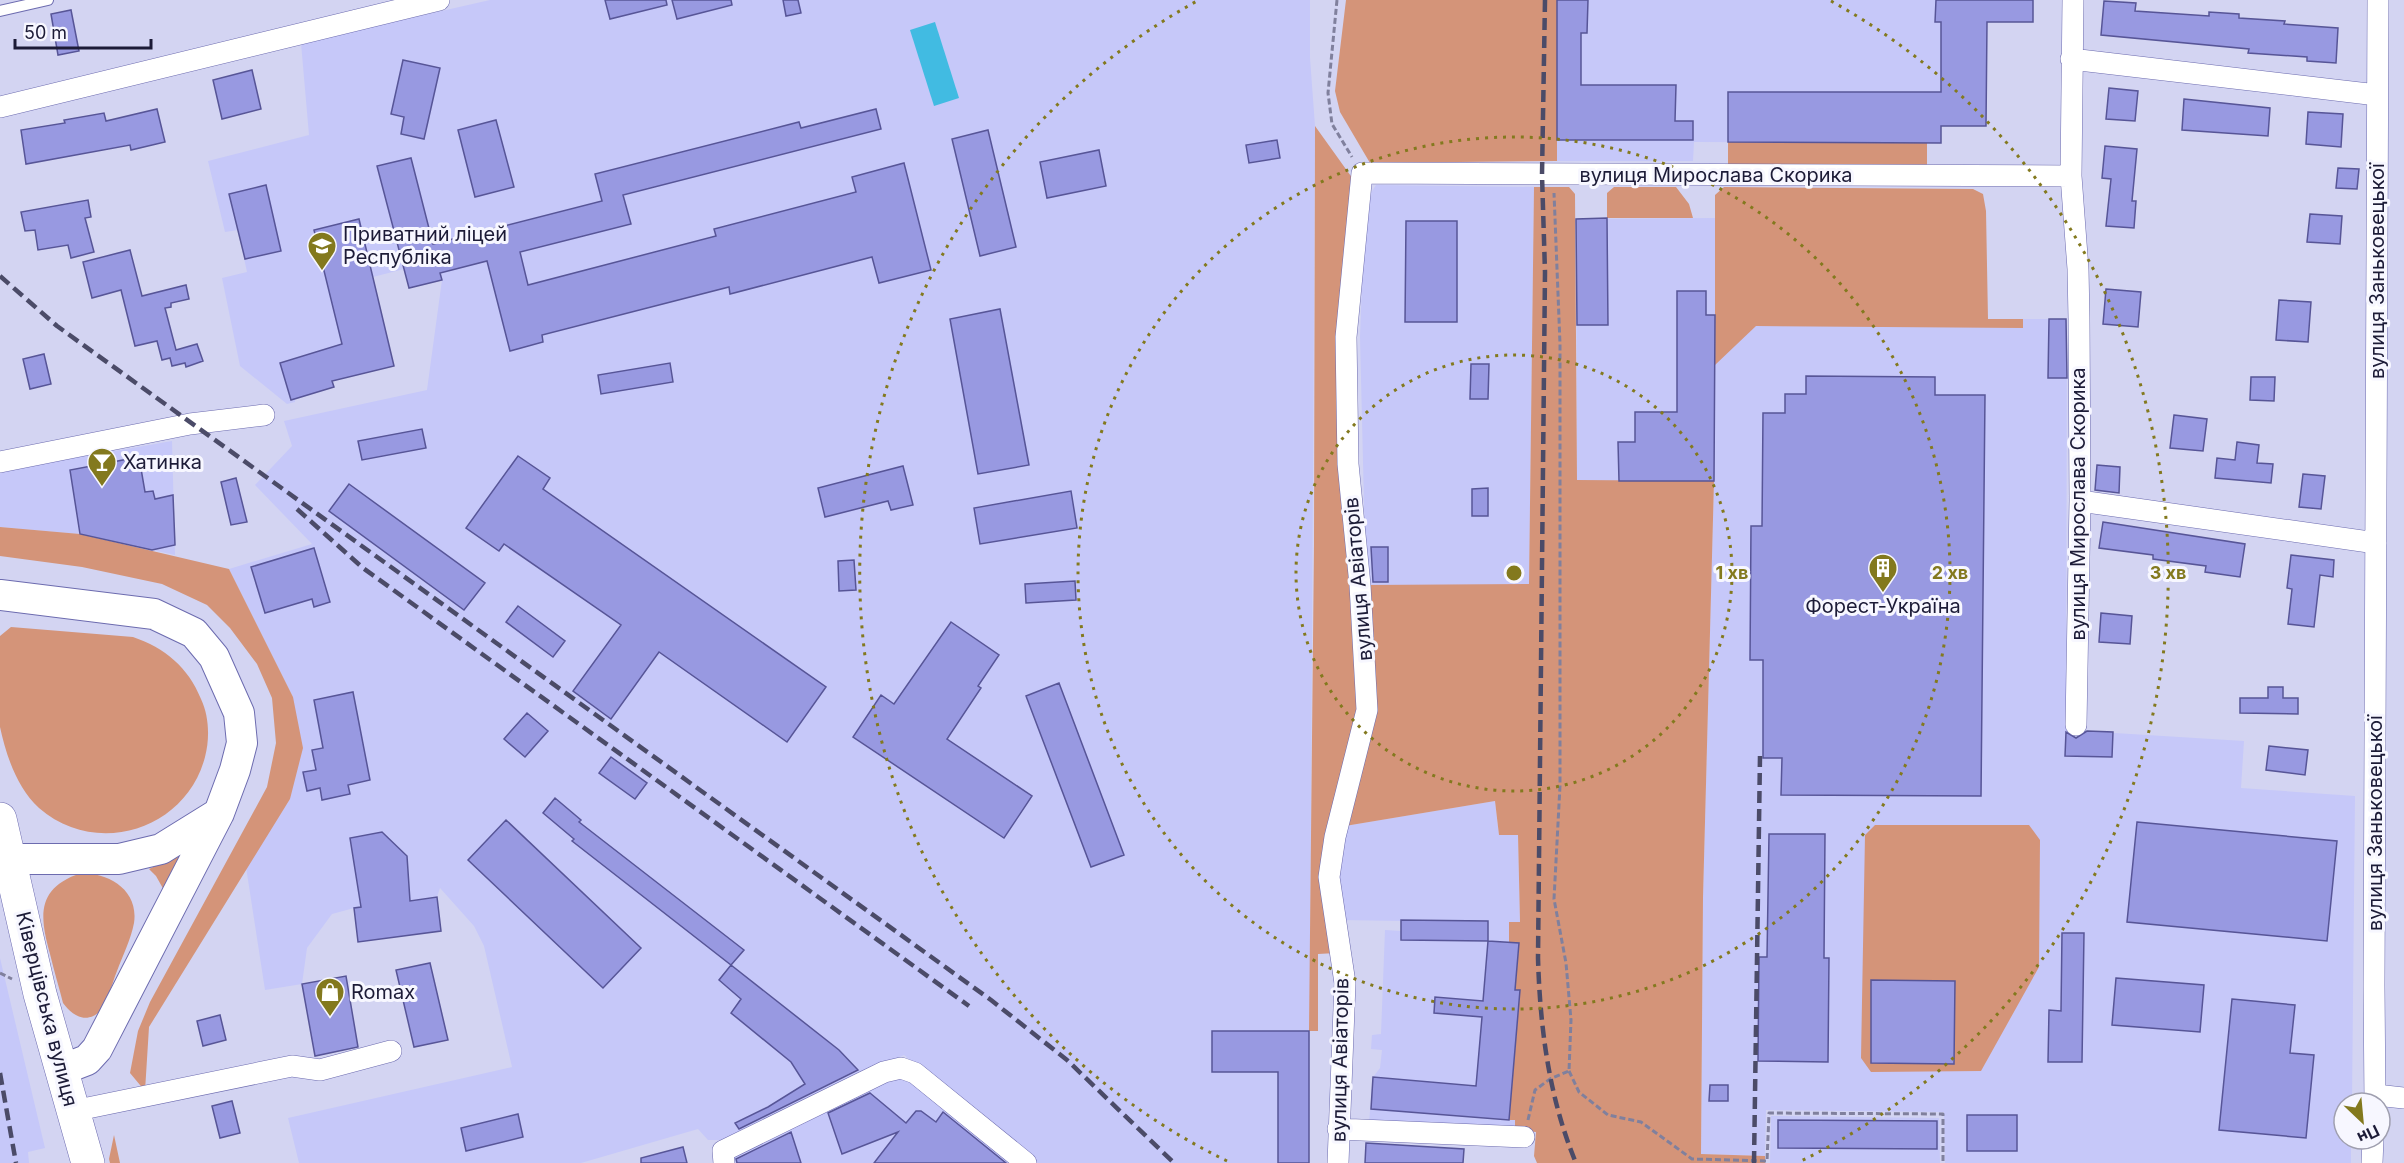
<svg xmlns="http://www.w3.org/2000/svg" width="2404" height="1163" font-family="Inter,sans-serif">
  <rect width="100%" height="100%" fill="#d3d4f2"/>
  <!-- built -->
  <path fill="#c6c8f9" d="M490 0H1310V58L1315 126 1309 1163H1035L904 1055 730 1140H708L698 1129 581 1163H299L288 1118 512 1067 484 946 474 926 440 888 437 897 354 908 332 914 307 948 302 984 265 990 246 867 290 799 293 697 229 569 312 544 255 485 292 446 284 421 427 390 442 280 409 288 404 269 373 277 394 366 333 381 334 387 295 399V402L287 404 240 366 222 278 247 272 238 230 225 232 208 161 309 135 301 43Z
    M1557 0H2033V22H1987L1986 126H1927V143L1694 142 1693 161H1557Z
    M1376 185 1534 187 1529 585H1366L1360 337 1365 202Z
    M1732 205 1943 319H2067L2066 730 2244 741 2241 788 2355 796 2352 1103H2344V1139H2351V1163H1945L1944 1112 1766 1110 1765 1156 1701 1154 1703 898 1714 481H1577L1576 219 1715 218Z
    M172 441 175 555 80 534 0 527V471Z
    M1495 801 1499 835H1518L1520 923 1515 990H1520L1510 1120H1515V1130L1369 1123 1373 1077 1380 1068 1382 1050 1371 1049 1372 1035 1381 1034 1385 930 1401 931V921L1341 920 1336 877 1345 826Z
    M0 958 45 1148 28 1152 29 1163H0Z
    M897 1076 909 1077 1018 1163H730L734 1153Z
    M1771 1116 1939 1118 1940 1163H1770Z"/>
  <!-- green -->
  <path fill="#d49479" d="M1346 0H1557V161L1370 163 1340 112 1335 91Z
    M1315 126 1353 179 1361 710 1327 834 1336 953 1318 954V1031H1309L1314 544Z
    M1728 142 1927 143V168H1728Z
    M1534 187H1569L1575 194 1577 480 1714 481 1703 898 1701 1154 1765 1156V1163H1537L1534 1156 1536 1132 1515 1130V1120H1509L1520 991 1515 990 1519 944 1509 943V922H1520L1518 835H1499L1495 801 1345 826 1374 713 1366 585 1529 584Z
    M1614 187H1676L1689 204 1693 218H1607V193Z
    M1724 187 1973 189 1983 194 1986 211 1988 319H2023V328L1756 326 1715 365V195Z
    M0 527 80 534 229 569 293 697 303 748 290 799 149 1027 145 1091 130 1073 138 1031 150 1002 267 787 276 743 272 698 257 664 230 628 207 605 162 584 82 567 0 556Z
    M11 627 133 637C165 648 188 667 201 699 209 716 210 738 205 757 186 830 96 858 39 808 17 788 6 755 0 727 0 718 0 708 0 700 0 678 0 657 0 636Z
    M1875 825H2029L2040 840 2039 967 1981 1071 1871 1072 1861 1058 1865 835Z
    M189 850 165 892 156 876 149 869Z
    M81 873C109 873 139 890 134 923 131 939 123 955 117 971 112 983 108 1003 98 1013 84 1024 71 1014 63 1003 59 987 54 971 50 954 39 915 37 888 81 873Z
    M114 1135 120 1163H110L109 1159Z"/>
  <!-- water -->
  <path fill="#41bbe2" d="M935 22 959 98 934 106 910 30Z"/>
  <!-- building -->
  <path fill="#9899e1" stroke="#575597" stroke-width="1.5" d="M605 0H666L667 5 610 19Z
    M672 0H731L732 5 677 19Z
    M783 0H798L801 13 786 16Z
    M1557 0H1588L1587 33H1581V85H1676L1675 121H1693V140H1557Z
    M1936 0H2033V22H1987L1986 126H1941V143L1728 142V92H1941V22H1935Z
    M2104 1 2136 3 2135 11 2209 16V12L2239 14V18L2285 21 2284 24 2338 28 2336 63 2307 61V57L2248 53 2249 49 2101 35Z
    M71 10 79 51 58 55 51 14Z
    M403 60 440 68 424 139 401 134 404 117 391 114Z
    M252 70 261 109 222 119 213 80Z
    M2109 88 2138 91 2135 121 2106 119Z
    M2184 99 2270 108 2268 136 2182 130Z
    M157 109 165 142 131 150 130 145 26 164 21 130 65 123 64 120 104 113 106 121Z
    M876 109 881 129 623 195 631 224 520 252 528 285 716 236 714 229 856 192 852 177 904 163 931 270 879 283 872 257 730 294 729 287 542 335 543 342 510 351 487 261 440 273 442 280 409 288 377 166 411 158 433 244 602 201 595 174 799 122 801 128Z
    M2308 112 2343 114 2341 147 2306 144Z
    M496 120 514 187 475 197 458 130Z
    M988 130 1016 247 980 256 952 139Z
    M1277 140 1280 158 1249 163 1246 145Z
    M2105 146 2137 149 2132 201H2136L2134 228 2106 226 2111 179 2102 178Z
    M1099 150 1106 186 1047 198 1040 162Z
    M2338 168 2359 169 2357 189 2336 188Z
    M266 185 281 251 245 259 229 194Z
    M88 200 91 217 85 218 94 252 71 258 68 245 38 250 35 230 25 231 21 212Z
    M2310 214 2342 216 2340 244 2307 242Z
    M1607 218 1608 325H1577L1576 219Z
    M359 219 394 366 332 381 334 387 291 400 280 363 342 344 314 230Z
    M1406 221H1457V322H1405Z
    M130 250 142 296 186 285 189 299 171 303V307L165 308 176 350 197 344 203 361 186 367 185 363 172 366 170 358 162 360 157 341 135 346 121 290 92 298 83 262Z
    M2106 289 2141 292 2138 327 2103 324Z
    M1677 291H1706V315H1715L1714 481H1619L1618 442H1635V412H1677Z
    M2279 300 2311 302 2308 342 2276 340Z
    M1000 309 1029 465 978 474 950 319Z
    M2049 319H2066L2067 378H2048Z
    M44 354 51 384 30 389 23 359Z
    M670 363 673 382 601 394 598 375Z
    M1471 364H1489L1488 399H1470Z
    M1806 376 1935 377V395H1985L1981 796 1781 795 1782 758H1763V660H1750L1751 526H1762L1763 413H1785V394H1806Z
    M2251 377H2275L2274 401 2250 400Z
    M2174 415 2207 419 2203 451 2170 448Z
    M422 429 426 448 362 460 358 441Z
    M2237 442 2259 445 2257 463 2273 464 2271 483 2215 478 2217 458 2235 460Z
    M518 456 550 478 543 489 826 687 787 742 659 652 611 719 573 691 621 625 504 544 499 551 466 528Z
    M139 457 145 492 153 491 155 499 173 495 175 545 152 550 80 534 70 470Z
    M2097 465 2120 467 2119 493 2095 490Z
    M903 466 913 505 891 510 888 501 825 517 818 488Z
    M2303 474 2325 476 2321 509 2299 507Z
    M236 478 247 522 231 525 221 482Z
    M349 484 485 583 464 610 329 511Z
    M1488 488V516H1472V489Z
    M1071 491 1077 528 980 544 974 508Z
    M2103 522 2245 544 2240 577 2205 572 2206 566 2153 559V555L2099 548Z
    M1371 547H1388V582H1373Z
    M314 548 330 602 314 607 312 599 265 613 251 567Z
    M2291 555 2334 560 2333 577 2320 575 2314 627 2288 624 2292 589 2287 588Z
    M854 560 856 590 839 591 838 561Z
    M1075 581 1076 600 1026 603 1025 584Z
    M518 606 565 641 553 657 506 622Z
    M2101 613 2132 616 2130 644 2099 642Z
    M951 622 999 655 978 686 981 688 947 739 1032 796 1004 838 853 737 881 695 894 704Z
    M1059 683 1124 855 1091 867 1026 696Z
    M2268 687H2283V698H2298V714L2240 713V698H2268Z
    M353 692 370 780 348 785 350 794 322 800 320 788 307 791 303 772 316 770 312 750 323 748 314 700Z
    M527 713 548 731 525 757 504 739Z
    M2087 731 2113 732 2112 757 2065 756 2066 732 2076 738Z
    M2269 746 2308 750 2305 775 2266 770Z
    M611 757 647 783 635 799 599 773Z
    M555 798 581 820 579 822 744 950 731 965 572 841 574 839 543 813Z
    M506 820 641 948 603 988 468 860Z
    M2137 822 2337 841 2327 941 2127 922Z
    M382 832 407 856 410 901 437 897 441 931 358 942 354 908 361 907 350 838Z
    M1769 834H1825L1824 958H1829L1828 1062 1758 1061 1759 957H1767Z
    M1401 920 1488 921V941L1401 940Z
    M2062 933H2084L2082 1062H2048L2049 1010 2061 1011Z
    M1488 941 1519 943 1515 990H1520L1509 1120 1371 1109 1373 1077 1476 1086 1482 1017 1434 1013 1435 997 1483 1001Z
    M430 963 448 1040 414 1047 396 970Z
    M731 965 839 1050 858 1070 739 1129 735 1123 768 1107 805 1084 791 1062 731 1013 741 999 719 980Z
    M346 976 358 1047 315 1056 302 984Z
    M2116 978 2204 985 2200 1032 2112 1025Z
    M1871 980 1955 981 1954 1064 1871 1063Z
    M2232 999 2295 1005 2290 1053 2314 1055 2306 1138 2219 1130Z
    M220 1015 226 1040 203 1046 197 1021Z
    M1212 1031H1309V1163H1278V1072H1212Z
    M1710 1085H1728V1101H1709Z
    M870 1093 906 1123 916 1111H921L936 1122 943 1112 1006 1163H874L898 1132 842 1154 828 1113Z
    M232 1101 240 1133 220 1138 212 1106Z
    M518 1114 523 1137 466 1151 461 1128Z
    M1967 1115H2017V1151H1967Z
    M1778 1120 1937 1121V1149L1778 1148Z
    M791 1132 801 1163H737L736 1159Z
    M1366 1143 1464 1149 1463 1163H1365Z
    M683 1147 687 1163H641V1158Z"/>
  <g fill="none" stroke-linecap="round" stroke-linejoin="round">
    <!-- service casing -->
    <g stroke="#6c6baf" stroke-width="12">
      <path id="service" d="M0 11 48 0"/>
    </g>
    <!-- minor casing -->
    <g stroke="#6c6baf" stroke-width="22">
      <path id="minor" d="M2073 0 2071 176 2078 269 2079 319 2080 501 2076 725
        M2071 59 2377 95
        M0 107 439 0
        M0 462 190 424 264 415
        M2080 501 2376 543
        M2376 1095 2404 1098
        M2375 1103 2374 986 2378 0
        M73 1111 292 1066 320 1070 391 1051
        M1338 1129 1524 1137
        M724 1163 723 1151 884 1072 901 1068 915 1073 1026 1163
        M1338 1163 1345 983 1329 877 1335 837 1367 710 1360 585 1348 464 1346 337 1362 173 2071 176
        M2372 1163 2373 1139"/>
    </g>
    <!-- secondary casing -->
    <g stroke="#6c6baf" stroke-width="32">
      <path id="secondary" d="M0 595 154 614 194 633 214 657 239 713 242 743 235 770 219 813 97 1049 87 1060 61 1070
        M10 859H119L161 849 219 813"/>
    </g>
    <!-- primary casing -->
    <g stroke="#6c6baf" stroke-width="34">
      <path id="primary" d="M0 819 40 994 88 1163"/>
    </g>
    <!-- path -->
    <path stroke="#80809d" stroke-width="3" stroke-dasharray="6 3" stroke-linecap="butt" d="M1337 0 1328 93 1332 124 1352 157
      M0 973 12 979
      M1569 1071 1579 1092 1608 1115 1641 1122 1692 1159 1767 1161 1769 1113 1943 1114V1163
      M1528 1120 1535 1090 1550 1079 1569 1071 1571 1020 1566 963 1554 899 1560 786V344L1554 193"/>
    <!-- service -->
    <use href="#service" stroke="#fff" stroke-width="10"/>
    <!-- minor -->
    <use href="#minor" stroke="#fff" stroke-width="21"/>
    <!-- secondary -->
    <use href="#secondary" stroke="#fff" stroke-width="30"/>
    <!-- primary -->
    <use href="#primary" stroke="#fff" stroke-width="33"/>
    <!-- rail -->
    <path stroke="#4b4b68" stroke-width="4.5" stroke-dasharray="12 6" stroke-linecap="butt" d="M1545 0 1542 175 1545 272 1538 958C1540 1028 1549 1098 1576 1163
      M0 276 57 326 991 1000 1067 1060 1174 1163
      M297 509 363 568 969 1006
      M0 1073 16 1163
      M1754 1163 1760 756"/>
  </g>
  <!-- distance rings -->
  <g fill="none" stroke="#83791e" stroke-width="3" stroke-dasharray="3 6">
    <circle cx="1514" cy="573" r="218"/>
    <circle cx="1514" cy="573" r="436"/>
    <path d="M1227 1161A654 654 0 0 1 1197 1M1831 1A654 654 0 0 1 1801 1161"/>
  </g>
  <!-- icons -->
  <defs>
    <g id="school-pin" transform="scale(1.5)"><path d="M0 17L-7.5 6A9.5 9.5 0 1 1 7.5 6Z" fill="#83791e" stroke="#f7f7ff"/><path d="M0-5L7-2L0 1L-7-2ZM-4 1L0 2.5L4 1V4Q0 6-4 4Z" fill="#fff"/></g>
    <g id="bar-pin" transform="scale(1.5)"><path d="M0 17L-7.5 6A9.5 9.5 0 1 1 7.5 6Z" fill="#83791e" stroke="#f7f7ff"/><path d="M-6-5H6L.8 .8V4.5H3.5V6h-7V4.5H-.8V.8Z" fill="#fff"/></g>
    <g id="building-pin" transform="scale(1.5)"><path d="M0 17L-7.5 6A9.5 9.5 0 1 1 7.5 6Z" fill="#83791e" stroke="#f7f7ff"/><path d="M-4-6H4V6H1V3H-1V6H-4ZM-2.5-4.3h1.7v1.8h-1.7ZM.8-4.3h1.7v1.8H.8ZM-2.5-1h1.7V.8h-1.7ZM.8-1h1.7V.8H.8Z" fill="#fff"/></g>
    <g id="shop-pin" transform="scale(1.5)"><path d="M0 17L-7.5 6A9.5 9.5 0 1 1 7.5 6Z" fill="#83791e" stroke="#f7f7ff"/><path d="M-5-2.5h2.3a2.7 3.5 0 0 1 5.4 0H5L5.5 6h-11ZM-1.5-2.5h3a1.5 2.3 0 0 0-3 0Z" fill="#fff"/></g>
  </defs>
  <g fill-rule="evenodd">
    <use href="#school-pin" x="322" y="246"/>
    <use href="#bar-pin" x="102" y="462"/>
    <use href="#building-pin" x="1883" y="568"/>
    <use href="#shop-pin" x="330" y="992"/>
  </g>
  <g text-anchor="middle" dominant-baseline="central" stroke-width="6" stroke-linejoin="round" paint-order="stroke">
    <!-- street labels -->
    <g font-size="20" fill="#1c1b37" stroke="#f7f7ff">
      <text x="1716" y="175">вулиця Мирослава Скорика</text>
      <text transform="translate(2377 271) rotate(-90)">вулиця Заньковецької</text>
      <text transform="translate(2078 504) rotate(-90)">вулиця Мирослава Скорика</text>
      <text transform="translate(1358 579) rotate(-95)">вулиця Авіаторів</text>
      <text transform="translate(2375 823) rotate(-90)">вулиця Заньковецької</text>
      <text transform="translate(47 1009) rotate(76)">Ківерцівська вулиця</text>
      <text transform="translate(1340 1060) rotate(-89)">вулиця Авіаторів</text>
    </g>
    <!-- poi labels -->
    <g font-size="20" fill="#1c1b37" stroke="#f7f7ff" text-anchor="start">
      <text x="343" y="234">Приватний ліцей<tspan x="343" dy="23">Республіка</tspan></text>
      <text x="123" y="462">Хатинка</text>
      <text x="1883" y="606" text-anchor="middle">Форест-Україна</text>
      <text x="351" y="992">Romax</text>
    </g>
  </g>
  <circle cx="1514" cy="573" r="9" fill="#83791e" stroke="#f7f7ff" stroke-width="3"/>
  <g font-size="18" text-anchor="middle" font-weight="bold" fill="#83791e" stroke="#f7f7ff" stroke-width="6" stroke-linejoin="round" paint-order="stroke">
    <text x="1732" y="579">1 хв</text>
    <text x="1950" y="579">2 хв</text>
    <text x="2168" y="579">3 хв</text>
  </g>
  <!-- north arrow -->
  <g transform="translate(2362 1121) rotate(154)"><circle r="28" fill="#f7f7ff" stroke="#9f9faf" stroke-width="1.5"/>
  <path d="M0-4.5L10 22L0 15L-10 22Z" fill="#83791e"/>
  <text y="-9" font-size="16" font-weight="bold" text-anchor="middle" fill="#1c1b37">Пн</text>
  </g>
  <!-- scale -->
  <path d="M15 39v9h136v-9" fill="none" stroke="#1c1b37" stroke-width="3"/>
  <text x="24" y="39" font-size="18" fill="#1c1b37" stroke="#f7f7ff" stroke-width="4.5" paint-order="stroke">50 m</text>
</svg>
